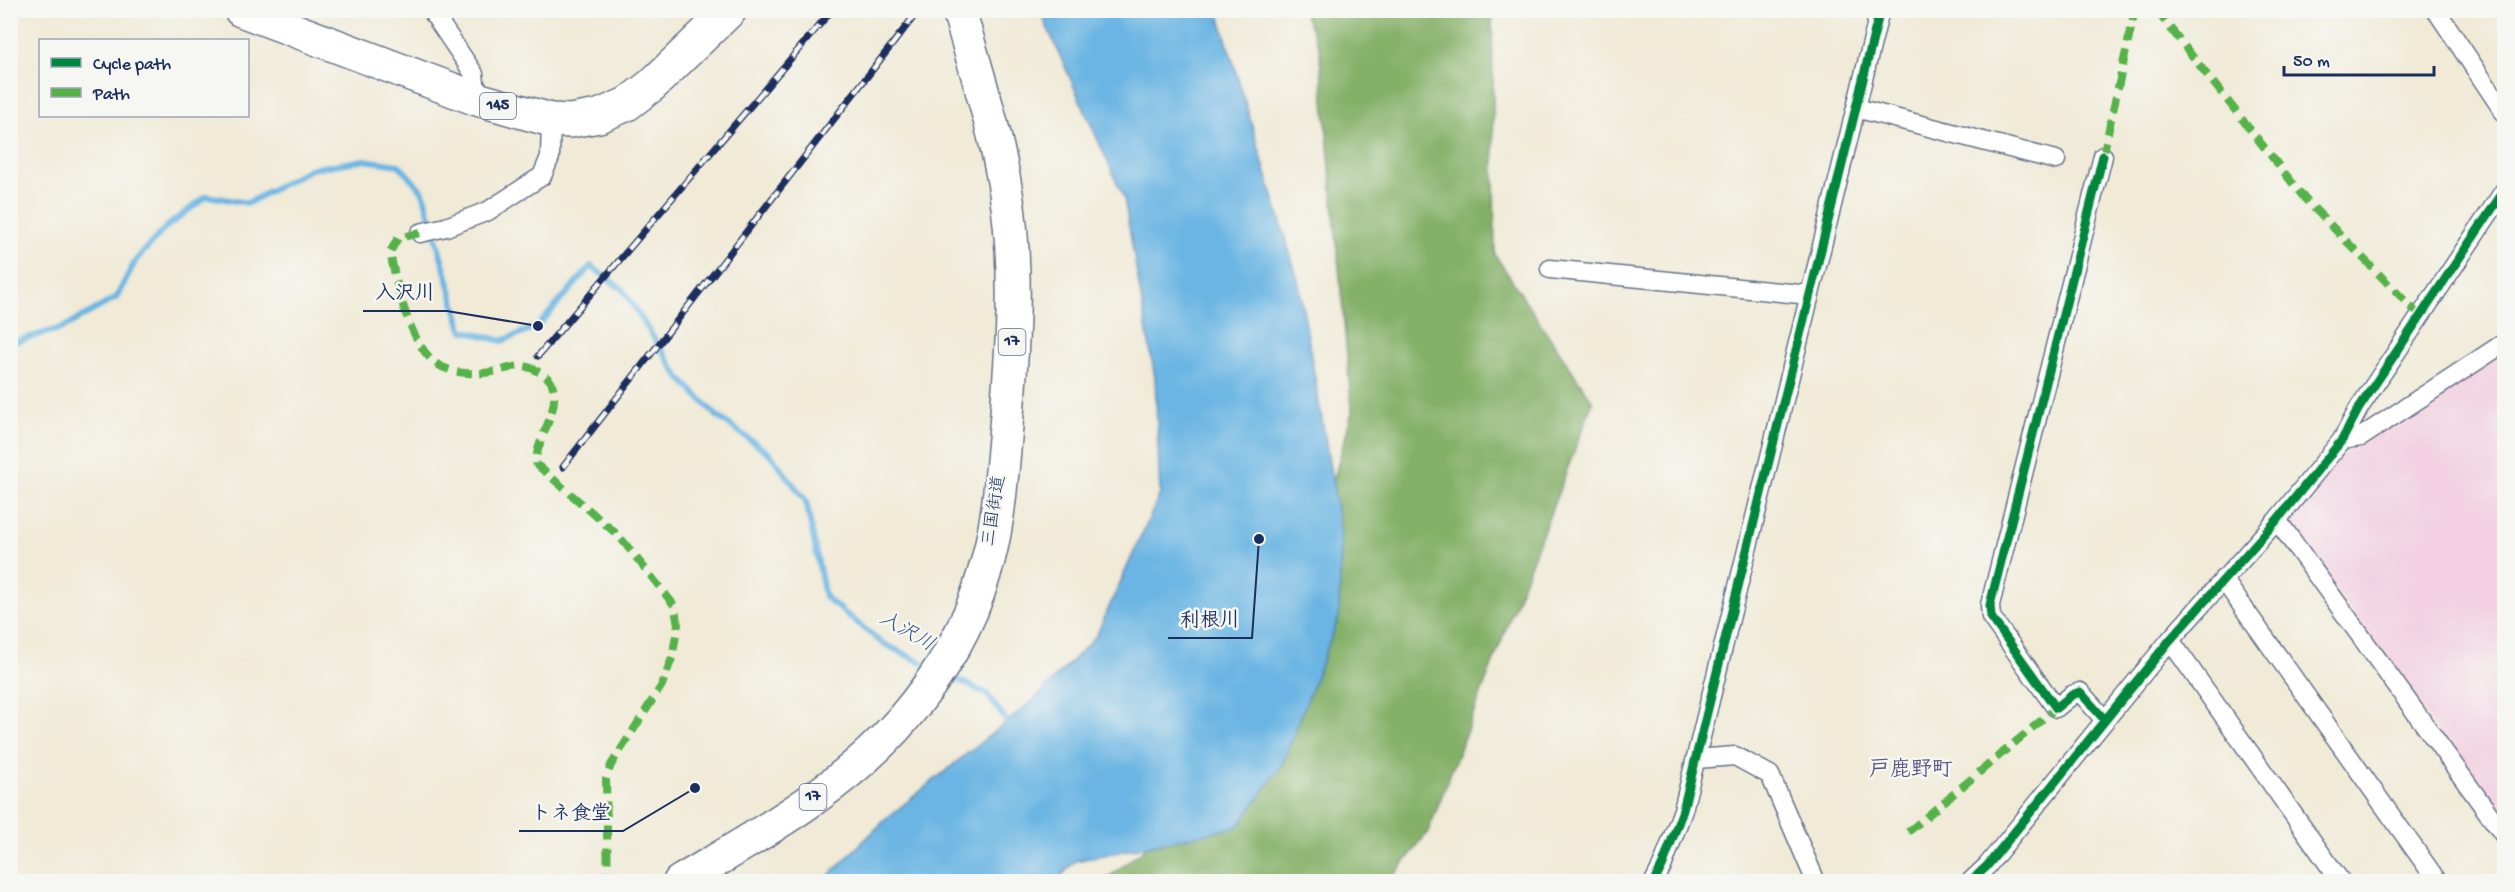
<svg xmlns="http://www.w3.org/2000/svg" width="2515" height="892" font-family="'Gochi Hand','Klee One',sans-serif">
  <rect width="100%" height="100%" fill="#f6f6f2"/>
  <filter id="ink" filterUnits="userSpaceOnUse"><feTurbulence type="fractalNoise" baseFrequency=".0167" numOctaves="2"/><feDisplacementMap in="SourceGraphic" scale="12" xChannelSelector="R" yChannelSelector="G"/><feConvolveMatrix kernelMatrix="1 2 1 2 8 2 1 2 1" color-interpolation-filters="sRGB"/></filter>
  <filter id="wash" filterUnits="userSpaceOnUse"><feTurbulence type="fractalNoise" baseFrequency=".008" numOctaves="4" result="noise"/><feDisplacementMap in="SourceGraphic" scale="24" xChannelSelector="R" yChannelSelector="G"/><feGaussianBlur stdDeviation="1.35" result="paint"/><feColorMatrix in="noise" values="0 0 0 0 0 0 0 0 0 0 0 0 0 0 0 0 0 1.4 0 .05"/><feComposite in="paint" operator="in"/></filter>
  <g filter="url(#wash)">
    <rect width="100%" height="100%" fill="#f0ead6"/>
    <!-- built -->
    <path fill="#f2cfe1" d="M2504 350V825L2290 525 2342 455Z"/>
    <!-- forest -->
    <path fill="#84b067" stroke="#507062" stroke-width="1.5" d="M1303 11H1492L1495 255 1593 402 1428 832 1390 881 1103 882 1259 756 1352 412 1319 46Z"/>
    <!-- water -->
    <path fill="#6bb5e3" stroke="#4372a0" stroke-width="1.5" d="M1040 11H1218L1299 284 1341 533 1339 617 1282 765 1238 827 1075 861 1057 881H823L888 817 1035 699 1096 636 1160 494 1155 378 1124 198Z"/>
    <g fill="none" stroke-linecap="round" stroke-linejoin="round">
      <!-- stream -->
      <path stroke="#6bb5e3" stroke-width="6" d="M10 343 62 328 116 298 136 260 166 227 207 196 248 203 310 169 364 160 399 165 423 192 462 330 502 341 538 326 591 266 623 290 679 377 717 416 770 454 806 501 825 597 882 643 931 667
        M948 675 987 694 1010 726"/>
    </g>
  </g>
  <g filter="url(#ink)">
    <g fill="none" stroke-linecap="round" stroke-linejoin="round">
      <!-- street casing -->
      <g stroke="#667088" stroke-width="21">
        <path id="street" d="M431 10 474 74 477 99
          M2436 10 2504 112
          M1856 108 2056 160
          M2103 156 1990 605 1991 617 2056 708 2072 695 2080 692 2104 719
          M420 233 446 227 488 211 542 176 550 157 551 120
          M1550 269 1810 295
          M2342 440 2361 437 2504 343
          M2277 520 2504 835
          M2223 579 2438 882
          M2170 640 2341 882
          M1696 759 1735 756 1770 775 1816 882
          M1654 882 1663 864 1683 810 1880 10
          M1970 882 1987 866 2170 640 2277 520 2342 440 2359 408 2504 191"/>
      </g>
      <!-- highway casing -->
      <g stroke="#667088" stroke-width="36">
        <path id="highway" d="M241 10 477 99 551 120 570 121 599 116 627 104 652 85 730 10
          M680 882C758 835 843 789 902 720 938 678 969 627 984 574 998 530 1001 483 1005 438 1012 357 1019 274 1006 193 996 131 976 71 959 10"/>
      </g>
      <!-- street -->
      <use href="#street" stroke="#fff" stroke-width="18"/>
      <!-- highway -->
      <use href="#highway" stroke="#fff" stroke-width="33"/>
      <!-- rail casing -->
      <g stroke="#1b2f5e" stroke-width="7">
        <path id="rail" d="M538 356 832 10
          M563 467 919 10"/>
      </g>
      <!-- rail -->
      <use href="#rail" stroke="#f6f6f2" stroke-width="4.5" stroke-dasharray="14" stroke-linecap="butt"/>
      <!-- quiet -->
      <path stroke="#55b248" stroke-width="8" stroke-dasharray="15 8" stroke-linecap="butt" d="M2156 10 2305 199 2420 316
        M2103 156 2135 10
        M420 233 398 238 390 252C396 283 408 335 430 358 445 374 471 375 491 372 510 370 519 360 539 372 543 374 550 379 552 384 562 410 535 439 536 464L619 536 674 605 678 624 672 658 662 685 611 765 606 779 608 882
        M1908 832 2056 708"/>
      <!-- cycleway casing -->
      <g stroke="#f6f6f2" stroke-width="13">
        <path id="cycleway" d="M2103 156 1990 605 1991 617 2056 708 2072 695 2080 692 2104 719
          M1654 882 1663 864 1683 810 1880 10
          M1970 882 1987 866 2170 640 2277 520 2342 440 2359 408 2504 191"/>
      </g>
      <!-- cycleway -->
      <use href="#cycleway" stroke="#00873e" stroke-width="9"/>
    </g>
  </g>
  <g text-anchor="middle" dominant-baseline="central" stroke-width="5" stroke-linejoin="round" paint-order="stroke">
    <!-- shield labels -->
    <g fill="#f6f6f2" stroke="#5d6b8a" stroke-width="1.5">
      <rect x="480" y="93" width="36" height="26" rx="4.5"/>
      <rect x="998.5" y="329" width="27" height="26" rx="4.5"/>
      <rect x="799.5" y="784" width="27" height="26" rx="4.5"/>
    </g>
    <g font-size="16" font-weight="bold" fill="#1b2f5e">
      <text x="498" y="106">145</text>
      <text x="1012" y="342">17</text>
      <text x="813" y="797">17</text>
    </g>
    <!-- street labels -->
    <g font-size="18" fill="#1b2f5e" stroke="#f6f6f2">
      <text transform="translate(995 511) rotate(-81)">三国街道</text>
    </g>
    <!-- water labels -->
    <g font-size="20" font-style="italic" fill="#335786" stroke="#f6f6f2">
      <text transform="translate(906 633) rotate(30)">入沢川</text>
    </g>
    <!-- quarter labels -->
    <g font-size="21" font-weight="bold" fill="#5b5685" stroke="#f6f6f2">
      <text x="1911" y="771">戸鹿野町</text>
    </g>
  </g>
  <!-- callouts -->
  <path fill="none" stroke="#1b2f5e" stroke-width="2" d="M538 326L447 311H363M1259 539L1252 638H1168M695 788L623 831H519"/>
  <g fill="#1b2f5e" stroke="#f6f6f2" stroke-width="2">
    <circle cx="538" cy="326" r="6"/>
    <circle cx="1259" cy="539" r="6"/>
    <circle cx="695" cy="788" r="6"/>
  </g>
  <g font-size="20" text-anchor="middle" font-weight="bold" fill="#1b2f5e" stroke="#f6f6f2" stroke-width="5" stroke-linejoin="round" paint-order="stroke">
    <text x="405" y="299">入沢川</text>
    <text x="1210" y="626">利根川</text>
    <text x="571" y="819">トネ食堂</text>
  </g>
  <!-- margin -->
  <rect width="2515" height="892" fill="none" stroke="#f6f6f2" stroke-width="36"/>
  <!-- legend -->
  <rect x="39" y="39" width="210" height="78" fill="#f6f6f2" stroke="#9ea6b7" stroke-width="1.5"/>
  <rect x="51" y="58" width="30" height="9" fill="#00873e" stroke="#9ea6b7" stroke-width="1.5"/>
  <text x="93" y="69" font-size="18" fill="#1b2f5e">Cycle path</text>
  <rect x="51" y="88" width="30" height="9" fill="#55b248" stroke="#9ea6b7" stroke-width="1.5"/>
  <text x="93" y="99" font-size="18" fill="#1b2f5e">Path</text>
  <!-- scale -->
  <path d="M2284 66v9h150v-9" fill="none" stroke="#1b2f5e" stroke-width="3"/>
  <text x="2293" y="66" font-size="18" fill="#1b2f5e" stroke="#f6f6f2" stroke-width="4.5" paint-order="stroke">50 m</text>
</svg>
